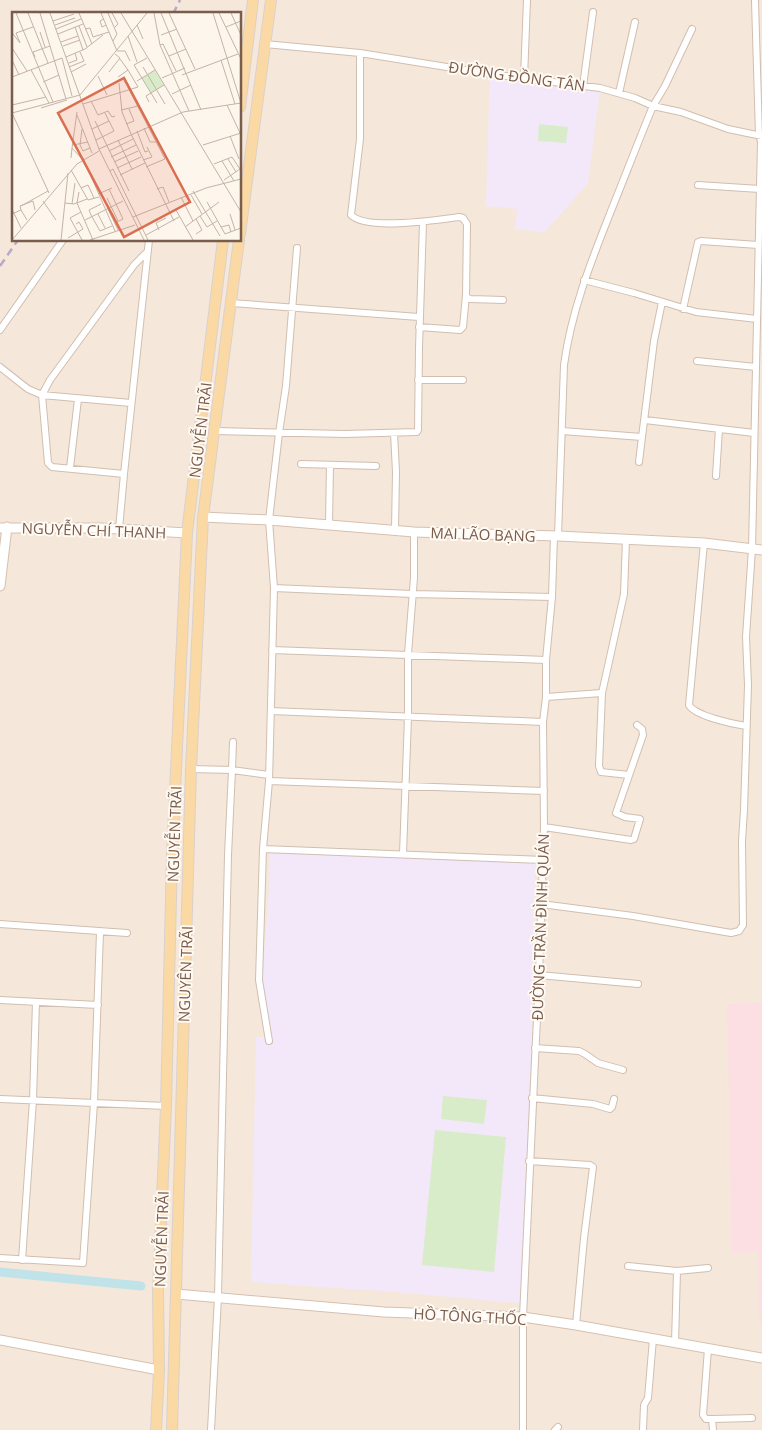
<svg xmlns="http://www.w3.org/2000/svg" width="762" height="1430" font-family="'Open Sans',sans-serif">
  <rect width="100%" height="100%" fill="#fdf6ec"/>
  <!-- residential -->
  <path fill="#f5e8da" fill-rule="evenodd" d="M0 0H762V1430H0ZM14 14H240V240H14Z"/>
  <!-- education -->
  <path fill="#f3e8fa" d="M490 74 600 88 588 183 545 232 515 229 517 209 486 206Z
    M270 852 535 859 532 1047 520 1303 394 1292 251 1282 256 1037H272L262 984 269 890Z"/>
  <!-- medical -->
  <path fill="#fbdfe3" d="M762 1003V1323H759L758 1252 732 1253 727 1004Z"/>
  <!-- green -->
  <path fill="#d8ecc9" d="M539 124 568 127 566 143 538 141Z
    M443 1096 487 1100 484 1124 441 1119Z
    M435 1130 506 1137 494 1272 422 1265Z"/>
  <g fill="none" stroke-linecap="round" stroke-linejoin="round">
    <!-- canal -->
    <path stroke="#bfe3e8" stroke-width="9" d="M0 1272 141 1286"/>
    <!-- street casing -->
    <g stroke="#d1beb0" stroke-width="8">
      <path id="street" d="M265 44 360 53 490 74 600 88 635 98 653 106 681 112 728 129 762 136
        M360 53V139L351 215C367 231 437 220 459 217L463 218 467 224 466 297 470 299 503 300
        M524 78 527 0
        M583 86 593 12
        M619 93 635 22
        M698 185 760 189
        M584 280 634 293 696 312 757 319
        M231 303 419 317
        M683 309 698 242 701 241 758 245
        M419 327 460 330 463 327 466 295
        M0 330 63 240
        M697 361 756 367
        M0 367 28 389 42 395 131 403
        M418 380H463
        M645 420 754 433
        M215 431 345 434 417 432 418 430 419 348 423 222
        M562 431 642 437 654 341 662 302
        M394 433 396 472 395 530
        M639 462 642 437
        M301 464 376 466
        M70 468 78 399
        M124 474 52 467 48 463 42 395 50 380 134 265 147 252
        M716 476 719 429
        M329 525 330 465
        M119 529 124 474 149 240
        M558 536 564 365C571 313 590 264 609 216 624 179 638 142 653 106L665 86 692 29
        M626 539 624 594 602 693 599 766 601 772 629 775
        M704 543 689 705C695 716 733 724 746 726
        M274 588 412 594 552 597
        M272 650 546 660
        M546 697 602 693
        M271 711 543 722
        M233 742 232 770 269 775
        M191 769 232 770 228 855 218 1297 211 1430
        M269 781 544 791
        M544 827 631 840 634 839 640 819 625 817 616 813 643 735 642 729 637 725
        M263 849 543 860
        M403 854 408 717V654L414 578V532
        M541 904 633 916 731 933 739 931 743 925 742 841 744 810 748 685 746 637 752 549 761 141 759 136 755 1
        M0 924 127 933
        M539 975 638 984
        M0 1000 98 1005
        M269 1041 259 980 263 849 269 781 274 588 269 520 279 433 286 386 297 248
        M535 1048 579 1051 585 1054 598 1063 623 1070
        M532 1098 593 1104 610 1109 612 1107 614 1099
        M0 1099 166 1106
        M529 1161 590 1165 593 1167 584 1238 576 1325
        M0 1258 83 1263 94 1103 100 932
        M22 1260 33 1100 36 1002
        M628 1266 677 1271 708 1268
        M675 1343 677 1271
        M708 1349 703 1415 706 1419H712L713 1430
        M712 1419 752 1418
        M523 1430V1317L539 975 544 827 543 722 546 697V660L552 597 554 536
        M555 1430 558 1427
        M643 1430 644 1405 648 1398 653 1339"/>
    </g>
    <!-- secondary casing -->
    <g stroke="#d6c0b0" stroke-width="11">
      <path id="secondary" d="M203 517 269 520 414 532 558 536 704 543 762 550
        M0 528H101L187 533
        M0 586 7 527
        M176 1294 384 1312 523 1317 576 1325 762 1358
        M0 1340 159 1370"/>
    </g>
    <!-- primary casing -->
    <g stroke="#dad1cd" stroke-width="12">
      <path id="primary" d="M240 107 253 0
        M240 234 271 0
        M156 1430 159 1370 158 1292 166 1106 172 856 187 533 223 240
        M172 1430 191 769 203 517 239 240"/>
    </g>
    <!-- street -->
    <use href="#street" stroke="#fff" stroke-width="6"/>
    <!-- secondary -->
    <use href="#secondary" stroke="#fff" stroke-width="9"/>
    <!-- primary -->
    <use href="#primary" stroke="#fbd9a5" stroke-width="10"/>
    <!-- rail -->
    <path stroke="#b9a8c9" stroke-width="2.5" stroke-dasharray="8 5" stroke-linecap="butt" d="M173 14 180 0
      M0 266 18 240"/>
  </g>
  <g text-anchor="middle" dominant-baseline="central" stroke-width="4" stroke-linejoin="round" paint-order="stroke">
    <!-- street labels -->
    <g font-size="15" fill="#7a5c4d" stroke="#fffaf3">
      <text transform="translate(517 76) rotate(8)">ĐƯỜNG ĐỒNG TÂN</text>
      <text transform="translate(200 430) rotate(-83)">NGUYỄN TRÃI</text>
      <text transform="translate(94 530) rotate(2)">NGUYỄN CHÍ THANH</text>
      <text transform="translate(483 534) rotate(2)">MAI LÃO BẠNG</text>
      <text transform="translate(174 834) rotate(-88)">NGUYỄN TRÃI</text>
      <text transform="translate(540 927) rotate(-88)">ĐƯỜNG TRẦN ĐÌNH QUÁN</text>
      <text transform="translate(185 974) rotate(-88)">NGUYÊN TRÃI</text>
      <text transform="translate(161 1239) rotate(-88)">NGUYỄN TRÃI</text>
      <text transform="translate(470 1316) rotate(3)">HỒ TÔNG THỐC</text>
    </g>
  </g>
  <!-- overview -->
  <g transform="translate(12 12)">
    <rect width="229" height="229" fill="#fdf6ec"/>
    <path d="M143 58 152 73 139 81 130 66Z" fill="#d8ecc9"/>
    <path fill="none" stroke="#c5b3a7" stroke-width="1" d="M4 1 41 90M16 1 36 51M28 1 54 87M38 1 87 137 132 228M67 1 80 32M89 1 105 39H113L118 49M96 1 105 22 101 29M100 1 106 12 103 15M109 1 229 200M142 1 148 33 177 99M149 1 189 98M157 1 183 57M201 1 229 91M207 1 229 47M219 1 229 23M92 7 88 9 90 15 94 13M41 9 62 2M43 13 63 6M125 13 131 27M67 14 75 35M63 15 71 38M214 15 229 9M44 17 69 7M73 17 78 16 81 25 97 20M28 20 33 35M4 21 21 15M1 22 8 31 4 21M46 22 71 12M149 23 165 17M116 24 125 50M49 30 66 24M148 33 151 32 164 59M51 34 68 28M0 36 15 59M157 44 174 37M23 45 21 40 38 34M54 45 73 37 91 23M135 46 122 53 145 91M0 48 7 63M209 48 223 92M57 51 65 48 63 41M57 55 72 49 68 40M131 55 153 92M19 58 37 91M59 60 74 52M97 60 108 46 103 42M170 63 226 42M86 64 95 83M0 65 50 46 60 84M106 65 116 58 108 47M111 66 153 147 134 155M150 66 173 56M125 69 143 58M31 70 47 63M107 71 110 100 119 122M160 82 179 73M79 89 86 103 96 99 100 105 103 104M137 90 134 84 152 73M71 92 126 75 116 58M0 93 34 85M215 93 228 121M29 96 55 88M109 98 126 94M0 101 37 181M0 101 68 83 135 1M65 103 80 141M83 109 117 179M114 112 122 109 117 97M132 116 138 130H144M70 117 68 133 71 139 78 136M80 117 97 109M125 119 133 140 136 139M119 122 162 209M218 124 227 147M84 128 102 119 93 101M106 128 120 157M61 133 76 130M191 133 229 121M60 136 65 100M87 137 171 100 229 91M97 139 121 127M99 145 124 133M59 146 60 136 70 147M71 146 103 219M216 147 224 160M131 148 140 145 135 135M210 149 222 169M102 150 126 139M202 152 220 145 228 157 212 168M105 156 129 145M59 158 76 188 87 185M98 159 101 157 136 228M108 163 133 151M69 176 76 173 82 186M97 177 111 207 103 211M145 177 151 175 157 190M181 179 208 224M67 180 65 191 81 228M86 182 100 176M179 183 190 202M169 185 181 209M95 186 106 209M31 189 44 208M195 190 213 222M53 191 62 192 75 187M60 192 63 171M89 192 77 198 79 203 88 219 100 214M9 194 36 179M0 197 9 216M96 197 106 218M9 198 8 194 21 189 23 198M164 198 181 228M69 200 58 206 70 228M0 202 9 198 15 208M86 202 93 216M218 202 223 218M188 204 195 215 205 209M121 205 194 176 229 167M73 208 111 189M173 215 207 190M209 215 217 213 219 220M147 218 144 211 154 206M184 222 190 218 184 207M213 222 229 216M134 223 167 205M56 226 71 217 67 210 64 212M0 228 65 152 87 139M49 228 56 161M78 228 123 213"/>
    <path fill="#dc6d51" fill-opacity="0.15" stroke="#dc6d51" stroke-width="2.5" d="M112 66 178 190 112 225 46 101Z"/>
    <rect width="229" height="229" fill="none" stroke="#7a5c4d" stroke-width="2.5"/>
  </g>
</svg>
